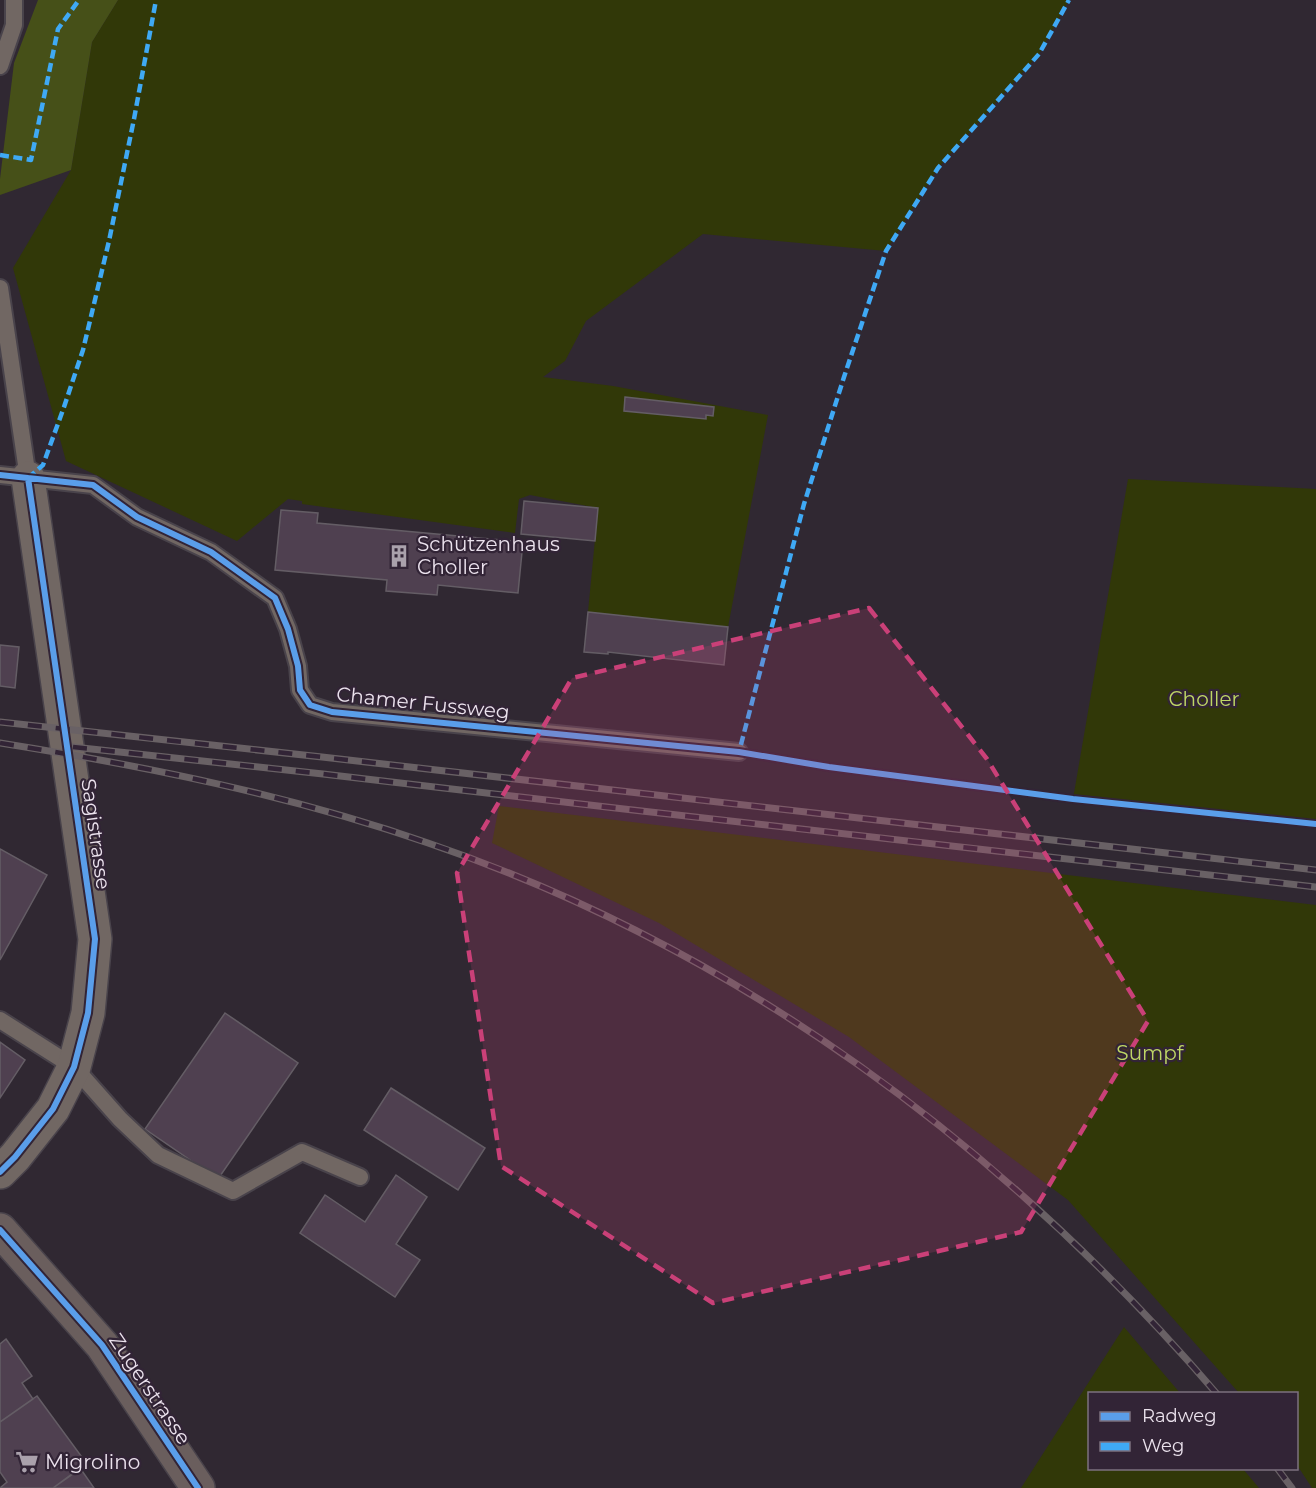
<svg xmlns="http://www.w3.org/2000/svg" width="1316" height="1488" font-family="Montserrat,sans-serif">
  <rect width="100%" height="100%" fill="#302832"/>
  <!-- green -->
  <path fill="#313808" d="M118 0H1069L1039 54 938 168 886 251 703 234 586 321 565 361 543 377 613 386 768 415 728 627 588 612 598 508 530 495 519 499 515 533 302 504V501L288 499 237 541 66 461 13 268 71 170 92 42Z
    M1128 479 1316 489V821L1249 817 1073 799Z
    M499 806 1316 905V1488H1312L1297 1465 1296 1394 1239 1393 1068 1200 849 1037 659 923 492 843Z
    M1124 1327 1180 1393 1090 1394V1468L1243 1469 1259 1488H1021Z"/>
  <!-- forest -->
  <path fill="#465018" d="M38 0H118L92 42 71 170 0 195V179L14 63Z"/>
  <!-- building -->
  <path fill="#4f4050" stroke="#645d65" stroke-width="1.5" d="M625 397 714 407 713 416 706 415V419L624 411Z
    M524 501 598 508 595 541 521 534Z
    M281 510 318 513 317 523 523 542 518 593 438 585 437 595 386 591 387 580 275 570Z
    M588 612 728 627 724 665 608 652V654L584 652Z
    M0 645 19 647 15 688 0 686Z
    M0 849 47 875 0 960Z
    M225 1013 298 1063 218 1179 145 1129Z
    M0 1042 25 1060 0 1098Z
    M391 1088 485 1148 458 1190 364 1130Z
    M396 1175 427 1197 396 1244 420 1260 395 1297 300 1233 325 1195 365 1222Z
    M6 1339 32 1376 22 1383 33 1399 0 1422V1344Z
    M37 1396 87 1464 53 1488H0L7 1482 0 1472V1422Z
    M80 1468 94 1488H53Z"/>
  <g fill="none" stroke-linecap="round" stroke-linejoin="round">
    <!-- lane casing -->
    <g stroke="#49434b" stroke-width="20">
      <path id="lane" d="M0 66 14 25V0
        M0 288 28 478
        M0 475 93 485 137 517 211 552 275 598 288 629 298 666 300 690 310 705 332 712 739 752
        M0 1020 74 1067 120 1119 158 1155 233 1191 302 1152 360 1177"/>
    </g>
    <!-- street casing -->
    <g stroke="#49434b" stroke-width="36">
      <path id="street" d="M0 1172 15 1157 53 1109 74 1067 88 1013 95 939 28 478"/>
    </g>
    <!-- primary casing -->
    <g stroke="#49434b" stroke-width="36">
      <path id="primary" d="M0 1230 102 1345 198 1488"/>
    </g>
    <!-- lane -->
    <use href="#lane" stroke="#716763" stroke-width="16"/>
    <!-- street -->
    <use href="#street" stroke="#716763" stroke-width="33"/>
    <!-- primary -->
    <use href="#primary" stroke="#6a5e5d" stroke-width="33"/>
    <!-- rail casing -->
    <g stroke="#696165" stroke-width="7">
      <path id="rail" d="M0 722 322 757 1316 870
        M0 743C145 766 289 795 428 843 737 948 1005 1147 1217 1394
        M73 747 323 774 624 809 1316 887
        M1277 1468 1292 1488"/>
    </g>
    <!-- rail -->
    <use href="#rail" stroke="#322436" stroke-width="4.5" stroke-dasharray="14" stroke-linecap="butt"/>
    <!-- quiet -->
    <path stroke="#3fa9f5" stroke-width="4.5" stroke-dasharray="9 4.5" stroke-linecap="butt" d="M0 155 31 160 58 29 79 0
      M28 478 43 465 64 407 83 350 109 241 134 119 156 0
      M745 753 739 752 804 504 844 377 886 251 938 168 1039 54 1069 0"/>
    <!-- cycleway casing -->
    <g stroke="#322436" stroke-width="10">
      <path id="cycleway" d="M0 475 93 485 137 517 211 552 275 598 288 629 298 666 300 690 310 705 332 712 739 752 829 767 1073 799 1316 824
        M0 1172 15 1157 53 1109 74 1067 88 1013 95 939 28 478
        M0 1230 102 1345 198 1488"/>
    </g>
    <!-- cycleway -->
    <use href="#cycleway" stroke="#5a9eea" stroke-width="6"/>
  </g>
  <!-- marked area -->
  <path fill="#ca4078" fill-opacity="0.2" stroke="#ca4078" stroke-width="4.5" stroke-dasharray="12 8" stroke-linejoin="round" d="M869 608 987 759 1148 1021 1021 1232 713 1303 501 1166 457 873 572 678Z"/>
  <!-- icons -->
  <defs>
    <g id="building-bare" transform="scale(1.8)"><path d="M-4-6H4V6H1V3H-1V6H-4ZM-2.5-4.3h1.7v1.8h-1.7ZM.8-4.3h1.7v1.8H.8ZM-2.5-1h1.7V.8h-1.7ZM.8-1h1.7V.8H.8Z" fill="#aaa1ac" stroke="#322436" stroke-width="2.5" paint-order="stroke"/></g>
    <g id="supermarket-bare" transform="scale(1.8)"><path d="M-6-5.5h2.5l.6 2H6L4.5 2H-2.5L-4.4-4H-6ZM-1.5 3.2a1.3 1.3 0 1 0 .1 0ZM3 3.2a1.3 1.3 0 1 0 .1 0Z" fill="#aaa1ac" stroke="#322436" stroke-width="2.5" paint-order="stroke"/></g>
  </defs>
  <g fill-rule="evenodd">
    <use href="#building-bare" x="399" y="556"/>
    <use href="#supermarket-bare" x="27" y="1462"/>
  </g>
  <g text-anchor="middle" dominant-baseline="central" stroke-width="4.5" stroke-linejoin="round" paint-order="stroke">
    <!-- poi labels -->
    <g font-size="20" fill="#ebe2ed" stroke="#322436" text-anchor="start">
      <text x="417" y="544">Schützenhaus<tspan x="417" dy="23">Choller</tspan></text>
      <text x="45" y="1462">Migrolino</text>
    </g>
    <!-- park labels -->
    <g font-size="20" fill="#bfd765" stroke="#322436">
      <text x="1204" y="699">Choller</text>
      <text x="1150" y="1053">Sumpf</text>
    </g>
    <!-- street labels -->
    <g font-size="20" fill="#ebe2ed" stroke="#322436">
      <text transform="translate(423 703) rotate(6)">Chamer Fussweg</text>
      <text transform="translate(96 834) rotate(82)">Sagistrasse</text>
      <text transform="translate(150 1389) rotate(56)">Zugerstrasse</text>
    </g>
  </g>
  <!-- legend -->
  <rect x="1088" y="1392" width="210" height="78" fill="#322436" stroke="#7c707f" stroke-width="1.5"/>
  <rect x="1100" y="1412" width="30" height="9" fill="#5a9eea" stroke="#7c707f" stroke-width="1.5"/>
  <text x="1142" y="1422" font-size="18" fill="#ebe2ed">Radweg</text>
  <rect x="1100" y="1442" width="30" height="9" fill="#3fa9f5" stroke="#7c707f" stroke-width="1.5"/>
  <text x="1142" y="1452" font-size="18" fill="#ebe2ed">Weg</text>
</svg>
